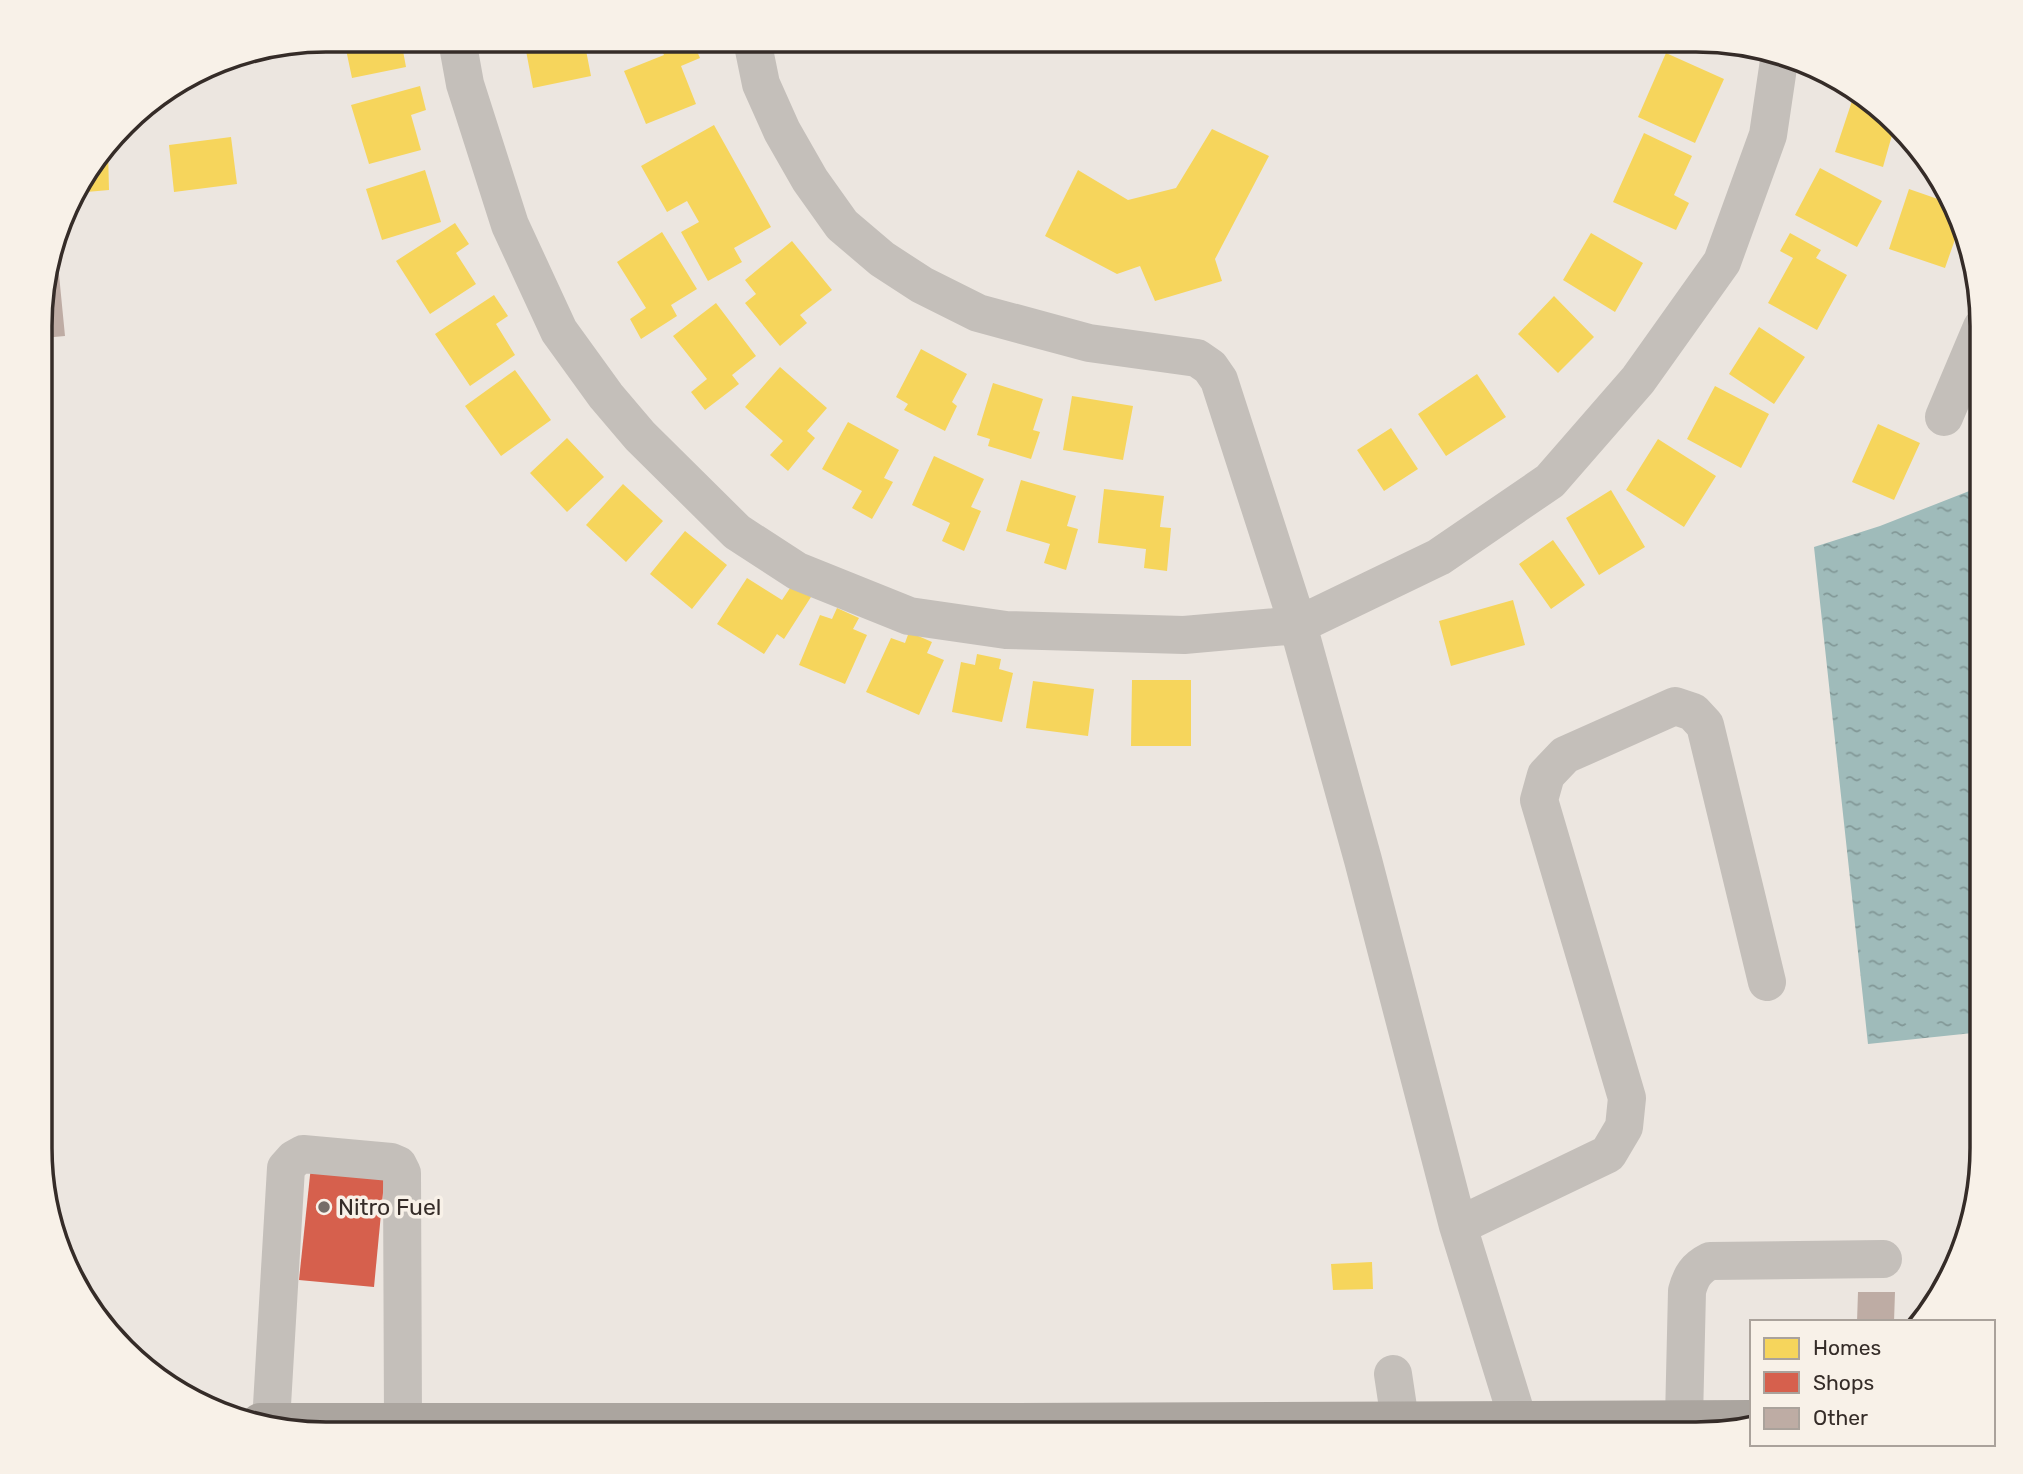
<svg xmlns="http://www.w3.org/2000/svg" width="2023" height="1474" font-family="Rubik,sans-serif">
  <defs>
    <pattern id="water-ripples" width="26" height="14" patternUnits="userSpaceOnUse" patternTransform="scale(1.75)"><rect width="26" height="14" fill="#9fbbba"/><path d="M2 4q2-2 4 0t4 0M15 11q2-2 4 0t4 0" fill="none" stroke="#829897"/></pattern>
  </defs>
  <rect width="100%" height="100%" fill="#ece6e0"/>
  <!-- water -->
  <path fill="url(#water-ripples)" d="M1982 486V1032L1868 1044 1814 547 1880 526Z"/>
  <!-- homes -->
  <path fill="#f6d55c" d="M344 40H401L406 67 352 78Z
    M524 40H584L591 76 533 88Z
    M682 40H692L700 58 681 66 696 104 646 124 624 71 664 55 661 49Z
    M1666 53 1724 79 1695 143 1638 117Z
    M420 86 426 110 411 115 421 150 369 164 351 105Z
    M1853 98 1877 106 1894 128 1883 167 1835 152Z
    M714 125 771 227 734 248 742 262 708 281 681 232 699 222 687 201 667 212 641 166Z
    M1212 129 1269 156 1215 259 1222 281 1155 301 1140 266 1117 274 1045 236 1078 170 1128 200 1176 188Z
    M1644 133 1692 156 1674 195 1689 203 1676 230 1613 202Z
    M231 137 237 184 174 192 169 145Z
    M108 150 109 190 75 193Z
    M1820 168 1882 201 1857 247 1795 215Z
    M425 170 441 222 382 240 366 189Z
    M1909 189 1955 205 1960 225 1945 268 1889 249Z
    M455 223 469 244 456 253 476 284 430 314 396 261Z
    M662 232 697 289 671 305 677 316 641 339 630 319 646 308 617 262Z
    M1591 233 1643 263 1615 312 1563 280Z
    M1790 233 1821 250 1816 258 1847 275 1817 330 1768 303 1793 258 1780 251Z
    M792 241 832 290 800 315 807 323 780 346 745 303 756 294 745 280Z
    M494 295 508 316 496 324 515 355 470 386 435 334Z
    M1554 296 1594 337 1558 373 1518 334Z
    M716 303 756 356 732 375 739 384 705 410 691 392 707 379 673 336Z
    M1759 327 1805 357 1774 404 1729 374Z
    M921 349 967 374 952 402 957 406 945 431 904 410 908 404 896 397Z
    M780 367 827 408 807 431 815 438 788 471 770 455 783 441 745 407Z
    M515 370 551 420 501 456 465 406Z
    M1477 374 1506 417 1446 456 1418 414Z
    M993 383 1043 399 1033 430 1040 432 1031 459 988 446 990 439 977 435Z
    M1715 386 1769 414 1741 468 1687 439Z
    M1072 396 1133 406 1123 460 1063 450Z
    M848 422 899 450 884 478 893 482 872 519 852 508 862 491 822 469Z
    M1878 424 1920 443 1894 500 1852 482Z
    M1391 428 1418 469 1384 491 1357 450Z
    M567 438 604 477 567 512 530 473Z
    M1658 439 1716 476 1684 527 1626 490Z
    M934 456 984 479 971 507 981 511 964 551 942 541 950 523 912 505Z
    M1021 480 1076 496 1067 526 1078 529 1066 570 1044 563 1050 544 1006 531Z
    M623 484 663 521 626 562 586 525Z
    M1104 489 1164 496 1160 527 1171 528 1167 571 1144 568 1146 549 1098 543Z
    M1611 490 1645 547 1599 575 1566 518Z
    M685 531 727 565 692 609 650 574Z
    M1553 540 1585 585 1551 609 1519 564Z
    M747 578 782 600 792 585 811 597 784 639 777 634 764 654 717 624Z
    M1513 600 1525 645 1451 666 1439 621Z
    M837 608 859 618 853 629 867 635 845 684 799 665 820 615 832 619Z
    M909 632 932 642 927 653 944 660 919 715 866 692 891 638 905 643Z
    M977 654 1001 659 999 669 1013 673 1002 722 952 712 961 662 975 665Z
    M1132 680H1191V746H1131Z
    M1033 681 1094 689 1088 736 1026 728Z
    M1372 1262 1373 1289 1333 1290 1331 1264Z"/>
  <!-- shops -->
  <path fill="#d6604d" d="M311 1166 385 1172 374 1287 299 1280Z"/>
  <!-- building -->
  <path fill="#beaca4" d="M53 254H57L65 336 43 338V289Z
    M1858 1292H1895L1894 1322H1857Z"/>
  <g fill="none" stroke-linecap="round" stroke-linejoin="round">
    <!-- minor -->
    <path stroke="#c4bfba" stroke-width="38" d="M457 40 465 84 510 225 559 331 606 396 640 436 737 532 797 571 909 616 1006 630 1184 635 1298 625 1439 557 1550 481 1638 380 1722 262 1768 135 1780 54
      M752 40 761 84 782 131 810 180 842 225 882 259 922 285 978 313 1089 343 1197 358 1210 367 1219 380 1298 625 1363 860 1458 1226 1518 1420
      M1944 417 1982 327
      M1458 1226 1608 1154 1624 1127 1627 1098 1539 800 1546 775 1565 755 1675 706 1693 712 1705 725 1767 982
      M1393 1374 1402 1434
      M1684 1419 1687 1291C1691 1276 1696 1268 1710 1261L1883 1259
      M271 1422 286 1168 294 1159 303 1154 391 1162 398 1165 402 1173 403 1422"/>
    <!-- highway -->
    <path stroke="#aba59f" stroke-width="38" d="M260 1422H997L1752 1419"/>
  </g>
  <!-- markers -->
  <circle fill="#756d68" stroke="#f8f1e8" stroke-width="2.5" cx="324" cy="1207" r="7"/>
  <g text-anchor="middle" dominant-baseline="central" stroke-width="7" stroke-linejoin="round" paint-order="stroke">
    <!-- poi labels -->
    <g font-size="23" fill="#352c28" stroke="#f8f1e8" text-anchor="start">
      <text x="338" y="1207">Nitro Fuel</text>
    </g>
  </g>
  <!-- crop -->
  <path d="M0 0H2023V1474H0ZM326 52H1696A274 274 0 0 1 1970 326V1148A274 274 0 0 1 1696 1422H326A274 274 0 0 1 52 1148V326A274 274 0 0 1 326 52Z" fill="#f8f1e8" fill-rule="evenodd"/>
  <path fill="none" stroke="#352c28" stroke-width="3.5" d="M326 52H1696A274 274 0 0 1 1970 326V1148A274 274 0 0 1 1696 1422H326A274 274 0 0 1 52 1148V326A274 274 0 0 1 326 52Z"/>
  <!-- legend -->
  <rect x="1750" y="1320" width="245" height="126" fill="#f8f1e8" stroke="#aaa29b" stroke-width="2"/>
  <rect x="1764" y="1338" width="35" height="21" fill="#f6d55c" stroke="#aaa29b" stroke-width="2"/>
  <text x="1813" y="1355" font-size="21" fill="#352c28">Homes</text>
  <rect x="1764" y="1372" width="35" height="21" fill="#d6604d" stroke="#aaa29b" stroke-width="2"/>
  <text x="1813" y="1390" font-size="21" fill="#352c28">Shops</text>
  <rect x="1764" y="1408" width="35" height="21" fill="#beaca4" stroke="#aaa29b" stroke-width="2"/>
  <text x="1813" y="1425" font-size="21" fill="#352c28">Other</text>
</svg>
